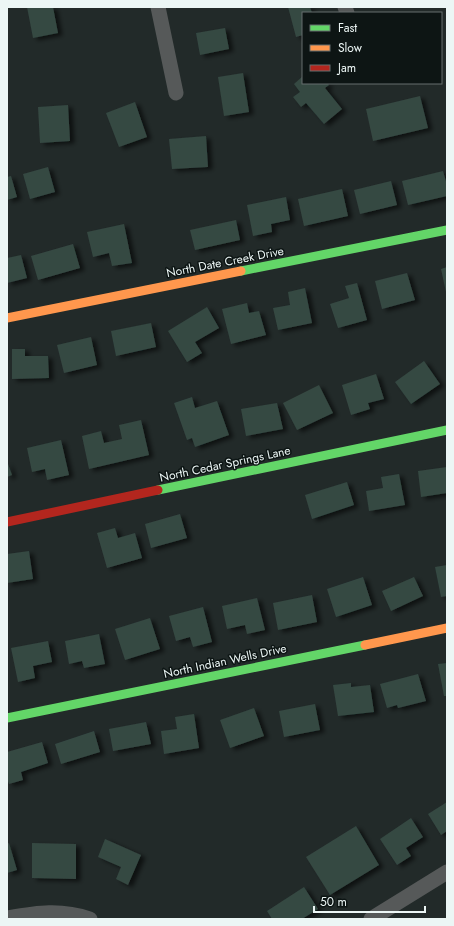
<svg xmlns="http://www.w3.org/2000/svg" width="454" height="926" font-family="Jost,sans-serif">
  <defs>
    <filter id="shadow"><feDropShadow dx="4.5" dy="2.5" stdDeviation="2" flood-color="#0009"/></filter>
  </defs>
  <rect width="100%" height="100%" fill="#222a29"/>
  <!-- building -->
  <path fill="#354842" filter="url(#shadow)" d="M27 7H53L58 33 33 38Z
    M288 7H310L312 13H303V35L296 37Z
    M225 28 229 49 200 55 196 33Z
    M243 73 249 112 224 116 218 77Z
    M303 76V83H327L329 85 325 88 342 109 324 124 306 103 301 107 293 97 300 92 294 84Z
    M420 96 428 128 373 141 366 109Z
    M135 102 147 137 119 147 106 113Z
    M68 105 70 141 40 143 38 107Z
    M206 136 208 167 172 169 169 139Z
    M48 167 55 192 30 199 23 174Z
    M443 171 447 185V196L408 205 402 181Z
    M11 176 17 197 7 200V177Z
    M391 181 397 205 360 214 354 190Z
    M342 189 348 216 304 226 298 199Z
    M286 197 290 220 271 224 272 232 253 236 247 205Z
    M236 220 240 240 195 250 190 230Z
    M124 224 132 263 112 266 109 253 93 257 87 232Z
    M73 244 80 268 38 280 31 256Z
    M21 255 27 278 7 283V258Z
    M447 267V292H446L441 269Z
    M407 273 415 300 382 309 375 281Z
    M357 283 367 320 338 328 330 304 349 298 345 286Z
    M305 288 312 323 278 330 273 308 290 305 288 292Z
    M247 303 249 313 259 311 266 335 231 344 222 309Z
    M207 307 219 328 195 342 202 353 187 362 168 331Z
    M151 323 156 347 116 356 111 331Z
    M91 337 97 365 64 373 57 345Z
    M12 349H25V356H48L49 378 12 379Z
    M424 361 440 384 411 404 395 382Z
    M376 374 384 399 368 403 370 409 351 415 342 385Z
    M319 385 333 413 297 430 283 403Z
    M192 397 195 408 217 401 229 435 195 447 192 438 187 440 174 403Z
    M277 403 283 429 246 436 241 409Z
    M141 420 149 455 89 469 82 436 101 431 104 443 122 439 119 425Z
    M61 440 69 475 47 480 45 469 32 472 27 448Z
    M7 461 12 475 7 477Z
    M447 467V493L421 497 418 471Z
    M399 474 405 505 369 511 366 491 383 488 381 477Z
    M347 482 354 505 312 519 305 495Z
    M180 514 187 538 151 548 145 524Z
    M115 528 118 538 135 533 142 558 107 568 97 533Z
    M29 551 33 579 7 583V554Z
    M447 565V596L441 597 435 567Z
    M363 577 372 605 336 617 327 589Z
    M414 577 423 596 391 611 382 591Z
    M312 595 317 622 278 630 273 603Z
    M257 598 265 630 247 634 245 625 227 629 222 606Z
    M203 607 212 642 193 647 190 637 176 641 169 616Z
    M150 618 160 649 125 660 115 629Z
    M99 634 105 664 84 668 82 661 69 664 65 641Z
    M48 641 52 662 33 666 35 678 18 682 11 648Z
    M447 663V696H444L438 664Z
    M418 674 426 701 398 708 397 705 387 708 380 684Z
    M351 683V687L370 685 374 712 338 716 333 685Z
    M315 704 320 730 284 737 279 711Z
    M254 708 264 736 230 748 220 720Z
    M194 714 199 748 164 754 161 731 177 729 175 717Z
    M146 722 151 744 113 751 109 729Z
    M94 731 100 752 61 764 55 744Z
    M42 742 48 763 21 772 23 780 9 784 7 779V752Z
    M447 802V831L441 835 428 814Z
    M411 818 423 837 406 848 411 856 397 865 380 839Z
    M356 826 379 865 330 895 306 857Z
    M105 839 141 855 128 885 116 879 121 867 98 857Z
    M9 843 17 870 7 873V844Z
    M32 843 76 844V879L32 878Z
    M304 887 318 909 302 919H272L267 911Z"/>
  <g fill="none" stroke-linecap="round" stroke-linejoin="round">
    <!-- street -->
    <path stroke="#565959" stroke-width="15" d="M158 7 176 93
      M345 7 347 13
      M7 918C37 913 60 909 90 919
      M371 919 447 872"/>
    <!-- fast -->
    <path stroke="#63d668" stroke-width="9" d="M241 271 447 230
      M158 490 447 430
      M7 718 365 645"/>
    <!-- slow -->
    <path stroke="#ff974d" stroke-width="9" d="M7 318 241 271
      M365 645 447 628"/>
    <!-- jam -->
    <path stroke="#b3261e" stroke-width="9" d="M7 522 158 490"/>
  </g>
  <g text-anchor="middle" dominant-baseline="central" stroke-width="3" stroke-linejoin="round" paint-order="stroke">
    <!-- street labels -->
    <g font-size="12" fill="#ecf6f5" stroke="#0d1514">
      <text transform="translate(225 262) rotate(-11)">North Date Creek Drive</text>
      <text transform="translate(225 464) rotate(-12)">North Cedar Springs Lane</text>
      <text transform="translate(225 661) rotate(-12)">North Indian Wells Drive</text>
    </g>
  </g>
  <!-- border -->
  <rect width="454" height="926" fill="none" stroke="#ecf6f5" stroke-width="16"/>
  <!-- legend -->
  <rect x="302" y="12" width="140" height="72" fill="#0d1514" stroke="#666f6e"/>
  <rect x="310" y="25" width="20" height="6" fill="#63d668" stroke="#666f6e"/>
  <text x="338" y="32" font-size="12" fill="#ecf6f5">Fast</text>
  <rect x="310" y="45" width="20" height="6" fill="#ff974d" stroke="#666f6e"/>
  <text x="338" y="52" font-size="12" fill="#ecf6f5">Slow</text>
  <rect x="310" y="65" width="20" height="6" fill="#b3261e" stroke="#666f6e"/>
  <text x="338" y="72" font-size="12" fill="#ecf6f5">Jam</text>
  <!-- scale -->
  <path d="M314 906v6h111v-6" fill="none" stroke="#ecf6f5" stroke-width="2"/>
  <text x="320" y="906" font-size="12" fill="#ecf6f5" stroke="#0d1514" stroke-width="3" paint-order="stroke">50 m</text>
</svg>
